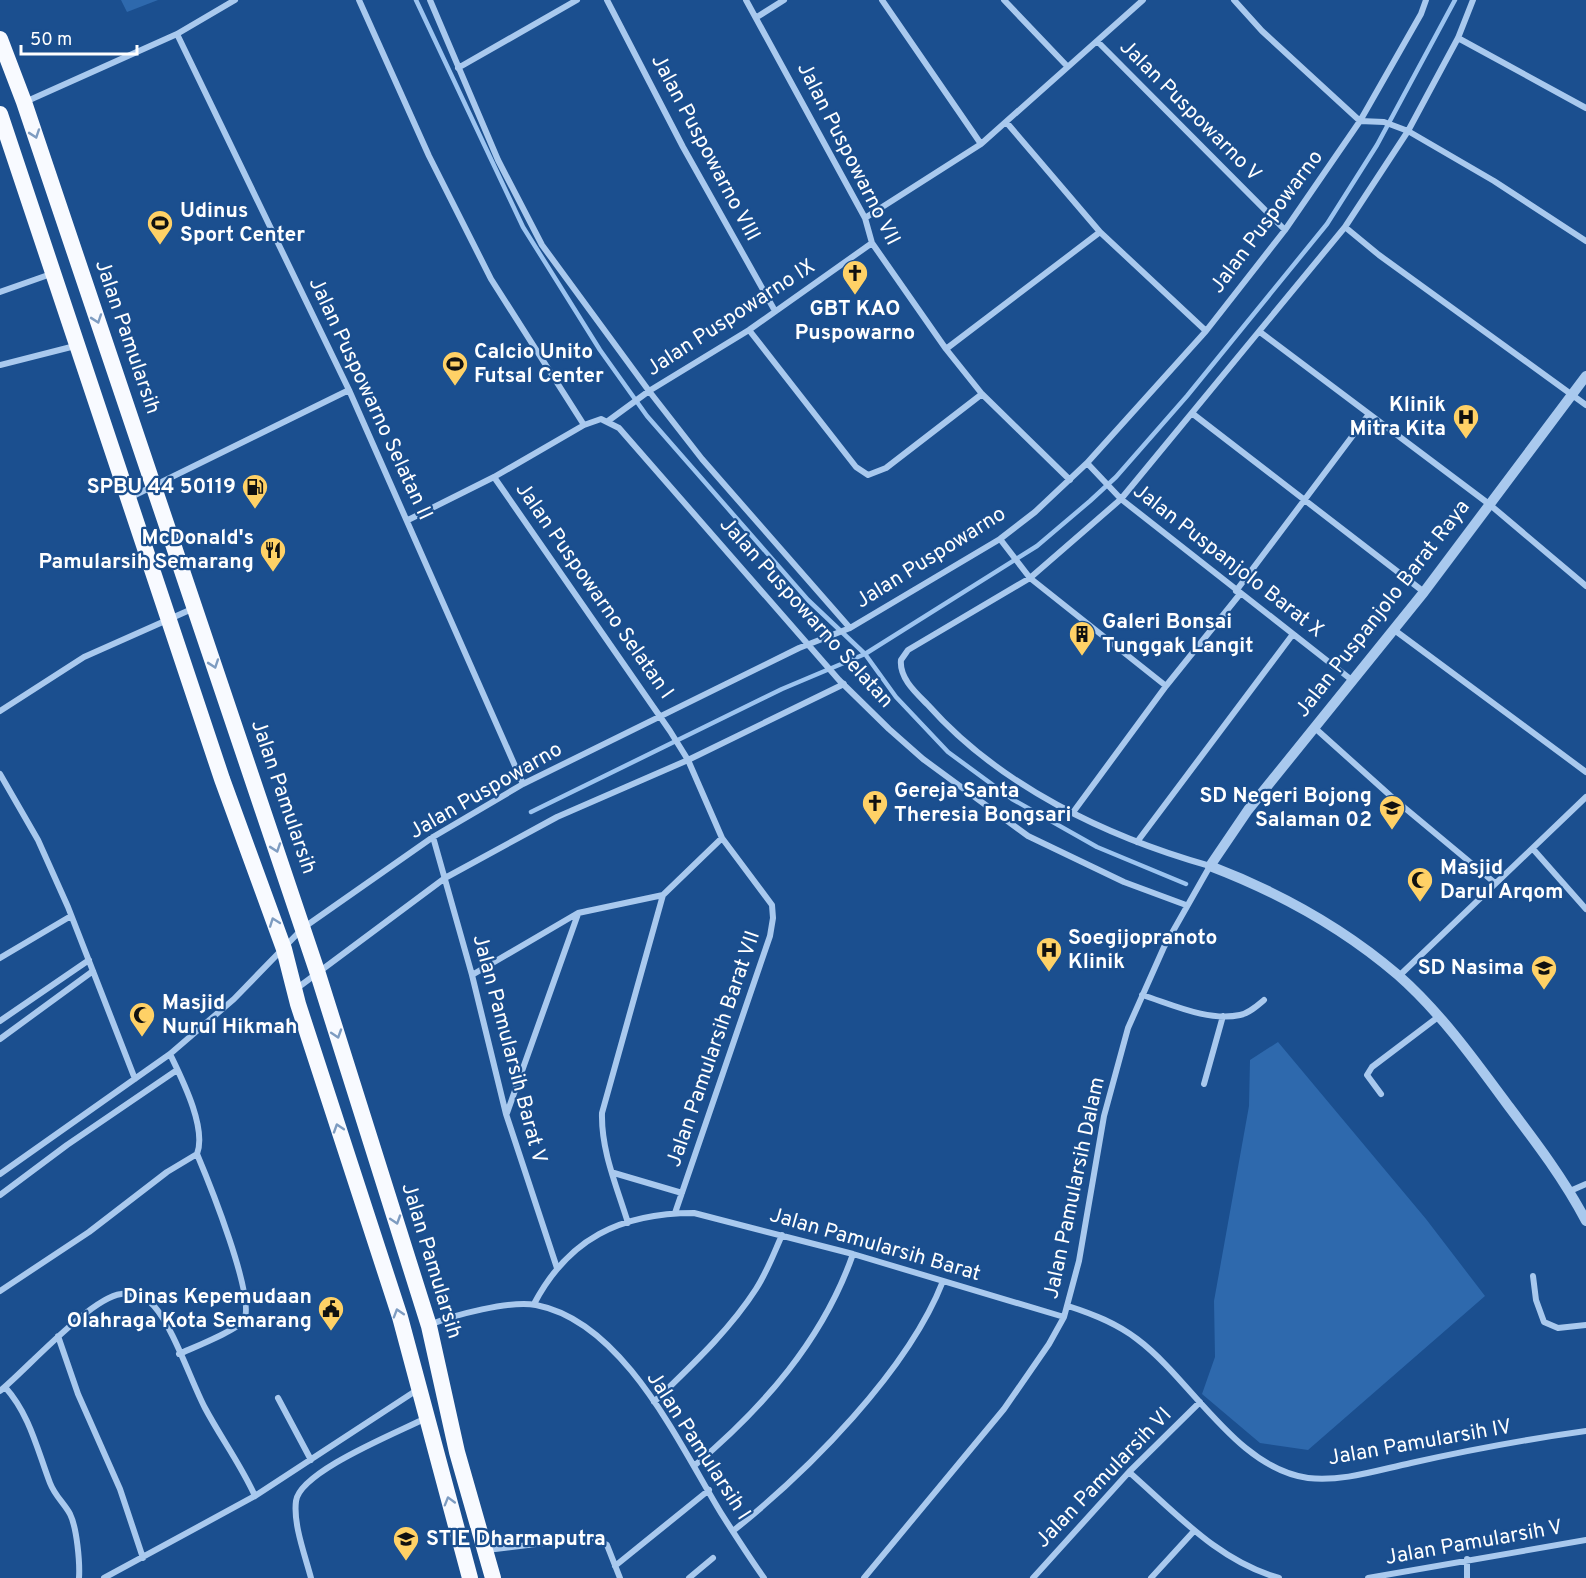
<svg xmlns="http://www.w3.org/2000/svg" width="1586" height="1578" font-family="Overpass,sans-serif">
  <rect width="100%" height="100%" fill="#1b4f8f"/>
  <!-- green -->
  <path fill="#2e69ad" d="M121 0H158L127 12Z
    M1278 1042 1426 1219 1485 1296 1308 1450 1260 1443 1202 1394 1215 1357 1214 1301 1249 1106 1250 1060Z"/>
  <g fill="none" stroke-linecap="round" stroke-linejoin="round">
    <!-- stream -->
    <path stroke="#9cc4f0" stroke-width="4.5" d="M416 0 523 227 600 350 647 416 808 600 865 654 896 697 948 752 1012 799 1097 847 1186 884
      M531 812 782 689 865 654 1037 546 1090 501 1116 477 1187 396 1327 224 1377 145 1455 0"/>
    <!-- minor -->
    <path stroke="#a9c9ee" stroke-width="6" d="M359 0 429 156 491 279 584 425
      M430 0 498 160 542 245 649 391 702 459 850 628
      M607 0 683 147 775 311
      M746 0 865 218 872 243 946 349 982 394 1070 480
      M882 0 981 144
      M1004 0 1067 66
      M1234 0 1262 31 1360 121 1384 122 1408 131 1494 181 1586 241
      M757 17 784 0
      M177 34 349 390 523 784
      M1458 38 1586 108
      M1097 41 1285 230
      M458 68 577 0
      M25 102 177 34 235 0
      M1007 123 1100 232 1206 331
      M865 218 981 144 1143 0
      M1345 227 1379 255 1586 405
      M0 292 51 274
      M749 330 856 467 868 475 886 468 982 394
      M1260 332 1489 504 1586 586
      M946 349 1100 232
      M0 365 75 346
      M1193 414 1424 592
      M608 421 649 391 749 330 872 243
      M1087 463 1121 499 1353 681
      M494 477 670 731 688 760 722 838 772 905 773 918 770 936 675 1213
      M129 498 349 390
      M408 520 494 477 584 425 601 419 619 428 839 680 889 729 923 759 1028 836 1124 882 1186 905
      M1000 539 1030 578 1166 686
      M1236 591 1369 414
      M1393 629 1586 772
      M0 711 84 657 192 609
      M1316 729 1394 799 1495 883
      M0 774 38 840 68 907 135 1079
      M1074 811 1166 686 1240 594
      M433 837 472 975 506 1114 557 1268
      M1137 842 1293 634
      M1533 849 1586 909
      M0 958 71 916
      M472 975 578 913 663 895 722 838
      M1399 976 1586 797
      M296 989 445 878 557 817 688 760 844 684
      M1142 995C1171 1004 1208 1022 1240 1015 1249 1013 1257 1006 1264 1000
      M0 1021 89 960
      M0 1039 93 971
      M1204 1084 1223 1016
      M1381 1094 1367 1075 1372 1067 1438 1017
      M507 1113 578 914
      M614 1173 682 1193
      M0 1174 170 1054 234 999 303 928 433 837 523 784 799 648 850 628 1000 539 1035 512 1087 463 1206 331 1285 230 1360 121 1421 14 1426 0
      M1570 1191 1586 1184
      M0 1195 67 1145 177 1070
      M628 1223C617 1187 601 1151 602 1113L663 895
      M1533 1276 1536 1300 1544 1322 1558 1328 1586 1325
      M0 1291 89 1232 167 1172 197 1154C207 1128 182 1079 170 1054
      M534 1304C568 1239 620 1213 694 1213L853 1254 1064 1317
      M1068 1306C1093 1314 1116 1323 1137 1339 1192 1380 1236 1468 1308 1478 1342 1482 1378 1470 1411 1463 1469 1450 1528 1439 1586 1431
      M429 1325C454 1315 510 1300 536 1305 624 1322 679 1444 721 1513 735 1535 749 1557 764 1578
      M58 1336 78 1394 120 1489 143 1558
      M179 1354C192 1348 238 1330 244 1320 256 1298 208 1180 197 1154
      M5 1387C30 1415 37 1449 50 1483 55 1496 64 1503 70 1514 77 1528 80 1563 79 1578
      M0 1391C26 1370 90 1298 121 1294 132 1292 147 1298 154 1306 173 1327 191 1381 205 1408 221 1438 241 1465 255 1496
      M278 1398 311 1460
      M654 1402C690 1367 729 1331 756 1289 767 1272 774 1253 782 1235
      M694 1466C763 1408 823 1340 853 1254
      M1129 1472C1176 1513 1218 1561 1279 1578
      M733 1531C808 1471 908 1371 943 1281
      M487 1550 592 1537 607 1545 620 1578
      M615 1566 709 1490
      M104 1578 255 1496 417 1390
      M311 1578C305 1555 293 1524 296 1501 300 1471 399 1432 426 1418
      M689 1578 713 1558
      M864 1578 1004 1409 1049 1344 1064 1317 1079 1261 1104 1116 1128 1028 1164 947 1210 866C1107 837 1000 786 928 705 916 693 899 678 901 660L908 650 1030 578 1121 499 1345 227 1408 131 1458 38 1473 0
      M1033 1578 1129 1472 1200 1402
      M1151 1578 1194 1531
      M1368 1578 1586 1540
      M1467 1578V1559"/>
    <!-- tertiary -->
    <path stroke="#a9c9ee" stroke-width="10" d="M1586 376 1424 592 1248 810 1210 866C1278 892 1342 927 1398 975 1440 1012 1474 1059 1507 1104 1535 1141 1564 1179 1586 1221"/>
    <!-- trunk -->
    <path stroke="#f8faff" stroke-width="16" d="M0 39 24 102 318 974 429 1326 457 1452 493 1578
      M0 114 222 779 284 949 298 1004 400 1317 470 1578"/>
  </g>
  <!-- one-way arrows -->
  <defs><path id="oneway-chevron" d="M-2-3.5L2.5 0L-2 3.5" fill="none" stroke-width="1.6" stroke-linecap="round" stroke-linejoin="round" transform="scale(1.5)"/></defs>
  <g stroke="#7e9cc1">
    <use href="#oneway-chevron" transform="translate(35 134) rotate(71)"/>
    <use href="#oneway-chevron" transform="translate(97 319) rotate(71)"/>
    <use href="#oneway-chevron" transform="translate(214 664) rotate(71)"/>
    <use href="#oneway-chevron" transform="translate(276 848) rotate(71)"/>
    <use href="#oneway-chevron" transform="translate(274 922) rotate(-110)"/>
    <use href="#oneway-chevron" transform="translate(337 1034) rotate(72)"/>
    <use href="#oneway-chevron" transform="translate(338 1128) rotate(-108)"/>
    <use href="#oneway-chevron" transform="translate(396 1220) rotate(72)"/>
    <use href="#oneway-chevron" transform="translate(398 1313) rotate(-107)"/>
    <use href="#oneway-chevron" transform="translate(449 1501) rotate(-106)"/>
  </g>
  <!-- icons -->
  <defs>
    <g id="stadium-pin" transform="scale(1.35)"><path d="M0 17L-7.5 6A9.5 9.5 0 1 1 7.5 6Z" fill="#ffd166" stroke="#1b4f8f"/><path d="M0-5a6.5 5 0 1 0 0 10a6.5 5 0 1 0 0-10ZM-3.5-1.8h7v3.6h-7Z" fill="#111"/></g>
    <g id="church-pin" transform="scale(1.35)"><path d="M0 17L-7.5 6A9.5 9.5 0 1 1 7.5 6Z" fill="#ffd166" stroke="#1b4f8f"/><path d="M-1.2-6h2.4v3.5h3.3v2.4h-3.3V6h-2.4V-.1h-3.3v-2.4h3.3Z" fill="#111"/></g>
    <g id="hospital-pin" transform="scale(1.35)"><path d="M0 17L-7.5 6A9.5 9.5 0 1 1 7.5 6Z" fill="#ffd166" stroke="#1b4f8f"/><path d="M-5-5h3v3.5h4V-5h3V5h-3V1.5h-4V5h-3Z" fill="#111"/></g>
    <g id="fuel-pin" transform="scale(1.35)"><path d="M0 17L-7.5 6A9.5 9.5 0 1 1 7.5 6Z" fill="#ffd166" stroke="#1b4f8f"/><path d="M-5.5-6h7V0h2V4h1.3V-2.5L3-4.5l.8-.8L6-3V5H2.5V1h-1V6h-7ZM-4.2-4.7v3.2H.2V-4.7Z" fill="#111"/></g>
    <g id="restaurant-pin" transform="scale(1.35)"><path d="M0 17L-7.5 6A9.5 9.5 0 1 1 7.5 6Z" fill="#ffd166" stroke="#1b4f8f"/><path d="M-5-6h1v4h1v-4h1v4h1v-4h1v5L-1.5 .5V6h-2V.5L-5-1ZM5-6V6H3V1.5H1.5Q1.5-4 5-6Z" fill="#111"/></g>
    <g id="building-pin" transform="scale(1.35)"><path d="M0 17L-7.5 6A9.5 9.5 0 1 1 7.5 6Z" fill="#ffd166" stroke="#1b4f8f"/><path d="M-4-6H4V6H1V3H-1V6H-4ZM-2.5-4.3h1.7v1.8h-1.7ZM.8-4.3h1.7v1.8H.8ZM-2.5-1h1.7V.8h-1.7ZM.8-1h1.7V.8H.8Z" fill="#111"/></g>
    <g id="school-pin" transform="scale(1.35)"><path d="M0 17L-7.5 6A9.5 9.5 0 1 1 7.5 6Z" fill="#ffd166" stroke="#1b4f8f"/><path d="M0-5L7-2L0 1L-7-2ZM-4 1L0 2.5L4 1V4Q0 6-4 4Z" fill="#111"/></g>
    <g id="mosque-pin" transform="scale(1.35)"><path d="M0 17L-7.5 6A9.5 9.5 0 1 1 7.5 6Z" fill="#ffd166" stroke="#1b4f8f"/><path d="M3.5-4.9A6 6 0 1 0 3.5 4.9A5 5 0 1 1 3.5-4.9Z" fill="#111"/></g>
    <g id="civic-pin" transform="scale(1.35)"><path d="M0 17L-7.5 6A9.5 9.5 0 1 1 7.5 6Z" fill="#ffd166" stroke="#1b4f8f"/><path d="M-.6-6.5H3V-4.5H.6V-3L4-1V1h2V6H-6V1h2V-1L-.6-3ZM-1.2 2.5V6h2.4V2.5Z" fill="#111"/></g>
    <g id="university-pin" transform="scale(1.35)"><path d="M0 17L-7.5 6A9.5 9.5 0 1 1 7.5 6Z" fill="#ffd166" stroke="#1b4f8f"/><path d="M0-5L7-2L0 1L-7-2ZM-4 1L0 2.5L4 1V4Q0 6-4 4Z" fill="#111"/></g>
  </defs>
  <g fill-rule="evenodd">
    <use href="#stadium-pin" x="160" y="223"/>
    <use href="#church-pin" x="855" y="273"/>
    <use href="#stadium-pin" x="455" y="364"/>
    <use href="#hospital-pin" x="1466" y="417"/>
    <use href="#fuel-pin" x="255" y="487"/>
    <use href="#restaurant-pin" x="273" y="550"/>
    <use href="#building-pin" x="1082" y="634"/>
    <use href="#church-pin" x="875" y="803"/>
    <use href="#school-pin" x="1392" y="808"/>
    <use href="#mosque-pin" x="1420" y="880"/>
    <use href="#hospital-pin" x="1049" y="950"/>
    <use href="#school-pin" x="1544" y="968"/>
    <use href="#mosque-pin" x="142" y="1015"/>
    <use href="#civic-pin" x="331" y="1309"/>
    <use href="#university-pin" x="406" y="1539"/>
  </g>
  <g text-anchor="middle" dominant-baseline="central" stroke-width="4.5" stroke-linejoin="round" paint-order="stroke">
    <!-- street labels -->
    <g font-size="21" fill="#fff" stroke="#1b4f8f">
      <text transform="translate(1190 111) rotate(45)">Jalan Puspowarno V</text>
      <text transform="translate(705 148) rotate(62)">Jalan Puspowarno VIII</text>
      <text transform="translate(848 154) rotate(63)">Jalan Puspowarno VII</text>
      <text transform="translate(1267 222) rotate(-53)">Jalan Puspowarno</text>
      <text transform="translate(731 318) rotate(-33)">Jalan Puspowarno IX</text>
      <text transform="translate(127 337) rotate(71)">Jalan Pamularsih</text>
      <text transform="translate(370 399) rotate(65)">Jalan Puspowarno Selatan II</text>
      <text transform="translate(931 558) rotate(-32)">Jalan Puspowarno</text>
      <text transform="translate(1228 561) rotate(38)">Jalan Puspanjolo Barat X</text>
      <text transform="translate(594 591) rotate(55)">Jalan Puspowarno Selatan I</text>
      <text transform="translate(1383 609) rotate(-52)">Jalan Puspanjolo Barat Raya</text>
      <text transform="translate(806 613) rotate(48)">Jalan Puspowarno Selatan</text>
      <text transform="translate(486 791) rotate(-30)">Jalan Puspowarno</text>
      <text transform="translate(283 797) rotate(71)">Jalan Pamularsih</text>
      <text transform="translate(509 1049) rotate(75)">Jalan Pamularsih Barat V</text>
      <text transform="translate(714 1049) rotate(-71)">Jalan Pamularsih Barat VII</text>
      <text transform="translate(1075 1188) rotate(-78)">Jalan Pamularsih Dalam</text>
      <text transform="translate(875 1245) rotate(16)">Jalan Pamularsih Barat</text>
      <text transform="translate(431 1261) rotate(73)">Jalan Pamularsih</text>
      <text transform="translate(1420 1443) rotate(-10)">Jalan Pamularsih IV</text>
      <text transform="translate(698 1446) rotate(57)">Jalan Pamularsih I</text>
      <text transform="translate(1104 1478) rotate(-46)">Jalan Pamularsih VI</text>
      <text transform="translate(1474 1543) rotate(-10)">Jalan Pamularsih V</text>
    </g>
    <!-- poi labels -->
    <g font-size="21" font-weight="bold" fill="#fff" stroke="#1b4f8f" text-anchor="start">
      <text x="180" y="211">Udinus<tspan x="180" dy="24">Sport Center</tspan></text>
      <text x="855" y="309" text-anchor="middle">GBT KAO<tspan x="855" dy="24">Puspowarno</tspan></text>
      <text x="474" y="352">Calcio Unito<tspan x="474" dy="24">Futsal Center</tspan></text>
      <text x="1446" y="405" text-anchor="end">Klinik<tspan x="1446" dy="24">Mitra Kita</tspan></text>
      <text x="236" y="487" text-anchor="end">SPBU 44 50119</text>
      <text x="254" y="538" text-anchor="end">McDonald's<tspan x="254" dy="24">Pamularsih Semarang</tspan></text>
      <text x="1102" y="622">Galeri Bonsai<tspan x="1102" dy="24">Tunggak Langit</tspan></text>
      <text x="894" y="791">Gereja Santa<tspan x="894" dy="24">Theresia Bongsari</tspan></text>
      <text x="1372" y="796" text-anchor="end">SD Negeri Bojong<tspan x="1372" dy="24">Salaman 02</tspan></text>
      <text x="1440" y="868">Masjid<tspan x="1440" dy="24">Darul Arqom</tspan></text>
      <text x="1068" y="938">Soegijopranoto<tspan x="1068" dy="24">Klinik</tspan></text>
      <text x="1524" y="968" text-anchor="end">SD Nasima</text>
      <text x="162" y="1003">Masjid<tspan x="162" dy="24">Nurul Hikmah</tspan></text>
      <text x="312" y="1297" text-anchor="end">Dinas Kepemudaan<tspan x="312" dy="24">Olahraga Kota Semarang</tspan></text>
      <text x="426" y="1539">STIE Dharmaputra</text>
    </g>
  </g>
  <!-- scale -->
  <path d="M21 45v9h116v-9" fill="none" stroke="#ffffff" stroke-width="3"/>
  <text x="30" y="45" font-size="18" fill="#ffffff" stroke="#1b4f8f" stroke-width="4.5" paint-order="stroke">50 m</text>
</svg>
